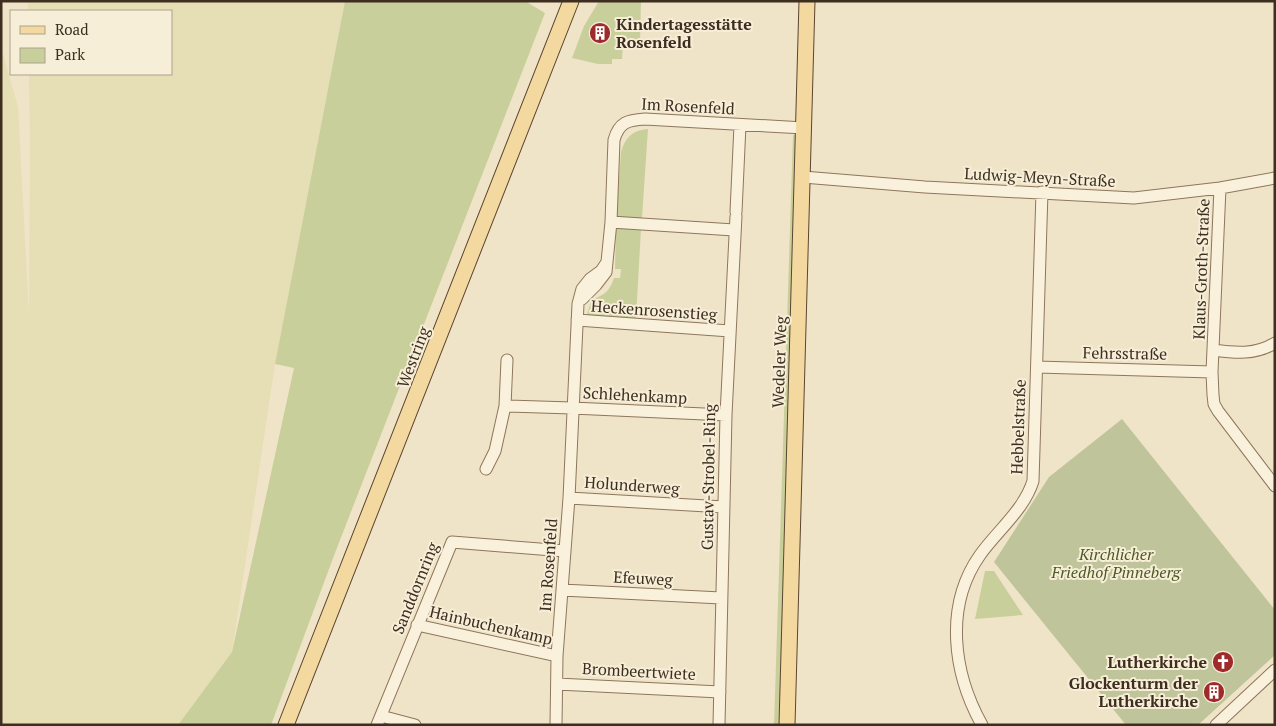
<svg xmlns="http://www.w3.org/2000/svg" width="1276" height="726" font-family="'PT Serif',serif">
  <rect width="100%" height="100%" fill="#f0e4c8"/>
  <!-- farmland -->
  <path fill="#e6deb5" d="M28 1H345L275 364 232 652 178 725H1V47L18 107 29 314 30 147 29 74H171V11H28Z"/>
  <!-- green -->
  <path fill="#c9cf9b" d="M345 1H525L545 13 335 553 271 725H178L232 652 294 368 275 364Z
    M599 1H641L640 45H623L622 59H612V64H598L572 58 584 26Z
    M648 129 642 218 616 217 621 152C625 138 632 130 648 129Z
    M793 135H796L798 141 779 725H774Z
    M616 227 641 229 636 318 587 315 591 301C605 293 608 294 614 278H620L621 269H615Z
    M985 571H994L1023 615 975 619Z"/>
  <!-- cemetery -->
  <path fill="#bfc49a" d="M1122 419 1275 610V655L1198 725H1126L994 562 1049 477Z"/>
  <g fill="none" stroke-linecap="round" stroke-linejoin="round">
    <!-- minor casing -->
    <g stroke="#8d765c" stroke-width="13">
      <path id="minor" d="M803 177 925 187 1134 198 1220 188 1275 178
        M1220 188 1212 372 1213 395 1214 404 1218 411 1275 486
        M736 212 740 125
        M611 222 734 230
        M582 299 596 285 606 272 611 222 614 140C619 122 628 120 645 119L804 128
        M577 320 730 331
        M1213 350C1236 353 1255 355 1275 343
        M1037 367 1212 372
        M505 406 507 360
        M486 469 495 451 505 406 572 408 726 415
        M569 498 724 507
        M562 590 721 598
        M417 625 557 656
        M557 684 720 692
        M381 716 415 725
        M377 725 452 542 565 551
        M556 725 557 656 569 498 578 304 582 289 590 279 601 271 607 262
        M719 725 726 415 736 216
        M982 725C953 673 944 606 980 555 997 531 1024 510 1033 481L1042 192
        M1216 725 1275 670"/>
    </g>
    <!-- major casing -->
    <g stroke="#5b4430" stroke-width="17">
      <path id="major" d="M286 725 571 1
        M787 725 807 1"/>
    </g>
    <!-- minor -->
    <use href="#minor" stroke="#faf1dc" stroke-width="11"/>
    <!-- major -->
    <use href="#major" stroke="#f3d9a0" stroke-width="15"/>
  </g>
  <!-- icons -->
  <defs>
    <g id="building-disc" transform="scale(1.125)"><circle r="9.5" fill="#9e2a2b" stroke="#f7eed8"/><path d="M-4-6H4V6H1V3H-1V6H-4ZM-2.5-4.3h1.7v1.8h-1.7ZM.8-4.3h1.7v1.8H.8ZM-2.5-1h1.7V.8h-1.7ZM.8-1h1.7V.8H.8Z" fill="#fff"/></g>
    <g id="church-disc" transform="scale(1.125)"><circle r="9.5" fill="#9e2a2b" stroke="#f7eed8"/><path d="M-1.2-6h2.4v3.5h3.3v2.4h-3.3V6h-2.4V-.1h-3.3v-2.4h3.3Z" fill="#fff"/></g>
  </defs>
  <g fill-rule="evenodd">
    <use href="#building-disc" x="600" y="33"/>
    <use href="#church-disc" x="1223" y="662"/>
    <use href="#building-disc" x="1214" y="692"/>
  </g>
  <g text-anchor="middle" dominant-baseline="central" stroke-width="4" stroke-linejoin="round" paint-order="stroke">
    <!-- poi labels -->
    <g font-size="16" font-weight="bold" fill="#3d2e20" stroke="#f7eed8" text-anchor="end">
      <text x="616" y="24" text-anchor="start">Kindertagesstätte<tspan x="616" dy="18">Rosenfeld</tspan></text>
      <text x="1207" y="662">Lutherkirche</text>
      <text x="1198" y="683">Glockenturm der<tspan x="1198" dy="18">Lutherkirche</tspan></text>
    </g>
    <!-- street labels -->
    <g font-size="16" fill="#3d2e20" stroke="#f7eed8">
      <text transform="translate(688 106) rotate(3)">Im Rosenfeld</text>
      <text transform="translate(1040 177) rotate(3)">Ludwig-Meyn-Straße</text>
      <text transform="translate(1201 269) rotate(-88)">Klaus-Groth-Straße</text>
      <text transform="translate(654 310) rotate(4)">Heckenrosenstieg</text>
      <text transform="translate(1125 353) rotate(1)">Fehrsstraße</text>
      <text transform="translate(413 357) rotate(-69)">Westring</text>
      <text transform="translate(779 362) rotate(-88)">Wedeler Weg</text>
      <text transform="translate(635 395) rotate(3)">Schlehenkamp</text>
      <text transform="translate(1018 427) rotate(-88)">Hebbelstraße</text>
      <text transform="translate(708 477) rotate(-89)">Gustav-Strobel-Ring</text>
      <text transform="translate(632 485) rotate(4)">Holunderweg</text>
      <text transform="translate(548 565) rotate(-86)">Im Rosenfeld</text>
      <text transform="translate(643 578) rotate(3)">Efeuweg</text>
      <text transform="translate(415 588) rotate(-68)">Sanddornring</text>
      <text transform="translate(491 625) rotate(13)">Hainbuchenkamp</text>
      <text transform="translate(639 671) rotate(3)">Brombeertwiete</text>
    </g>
    <!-- park labels -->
    <g font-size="16" font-style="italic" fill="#4d5a26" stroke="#f7eed8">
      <text x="1116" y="554">Kirchlicher<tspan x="1116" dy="18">Friedhof Pinneberg</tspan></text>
    </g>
  </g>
  <!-- border -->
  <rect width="1276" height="726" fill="none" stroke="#3d2e20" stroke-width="5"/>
  <!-- legend -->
  <rect x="10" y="10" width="162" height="65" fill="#f7eed8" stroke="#ada18e"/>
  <rect x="20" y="26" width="25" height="8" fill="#f3d9a0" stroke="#ada18e"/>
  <text x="55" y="35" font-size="15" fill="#3d2e20">Road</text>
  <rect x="20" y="48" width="25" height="15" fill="#c9cf9b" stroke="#ada18e"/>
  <text x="55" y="60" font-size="15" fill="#3d2e20">Park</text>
</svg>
